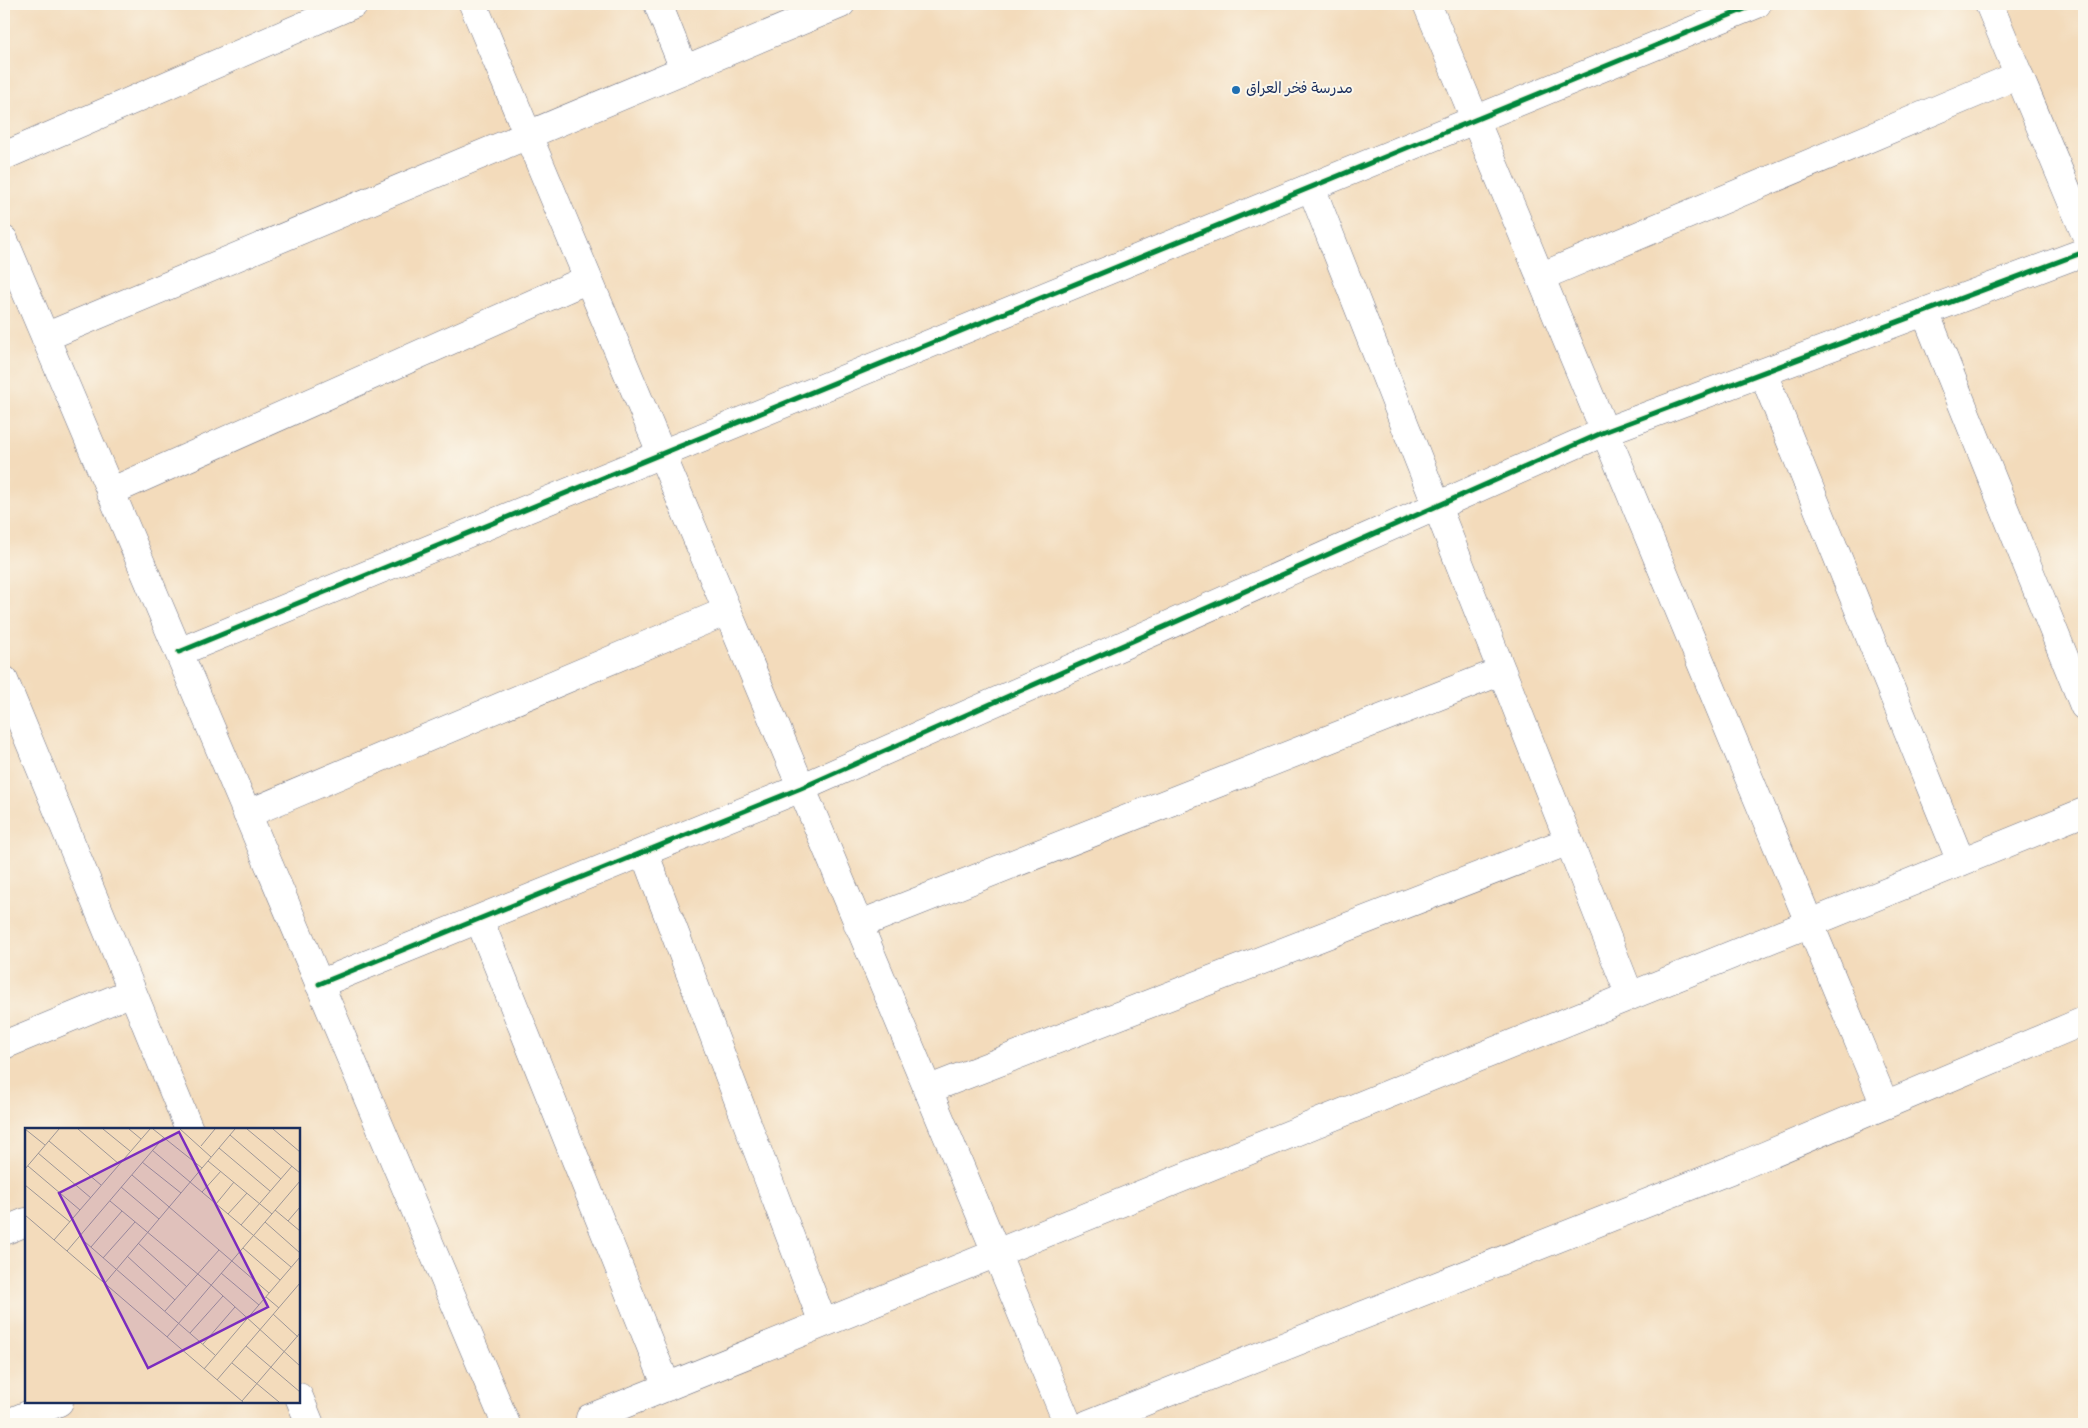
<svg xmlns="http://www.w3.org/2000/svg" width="2088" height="1428" font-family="'Gochi Hand','Playpen Sans Arabic',sans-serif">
  <rect width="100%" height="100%" fill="#fbf7ec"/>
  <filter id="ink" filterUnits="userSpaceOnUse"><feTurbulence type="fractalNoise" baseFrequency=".02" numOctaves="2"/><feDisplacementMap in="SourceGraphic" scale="10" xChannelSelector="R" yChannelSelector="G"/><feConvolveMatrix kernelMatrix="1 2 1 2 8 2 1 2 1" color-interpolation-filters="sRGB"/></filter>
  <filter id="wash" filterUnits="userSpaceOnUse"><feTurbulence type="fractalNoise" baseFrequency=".0096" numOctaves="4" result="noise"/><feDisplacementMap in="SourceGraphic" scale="20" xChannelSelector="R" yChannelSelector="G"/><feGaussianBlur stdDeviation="1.12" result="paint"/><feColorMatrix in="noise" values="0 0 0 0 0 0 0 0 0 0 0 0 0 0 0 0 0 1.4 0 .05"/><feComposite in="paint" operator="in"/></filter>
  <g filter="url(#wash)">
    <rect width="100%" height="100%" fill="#f3dbbb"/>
  </g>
  <g filter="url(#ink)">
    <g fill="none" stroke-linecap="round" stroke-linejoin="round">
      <!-- minor casing -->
      <g stroke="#676b7f" stroke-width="29">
        <path id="minor" d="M473 4 1068 1424
          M658 4 684 69
          M1427 4 1885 1105
          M1989 4 2084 231
          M4 156 354 4
          M1311 187 1630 996
          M4 240 506 1424
          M1540 277 2019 75
          M1925 312 2084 706
          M45 337 841 4
          M1763 373 1961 862
          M110 492 588 279
          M179 652 1757 4
          M4 680 189 1129
          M247 814 727 611
          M644 852 823 1323
          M479 919 667 1387
          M858 925 1502 671
          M319 984 801 788 1604 432 2084 252
          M4 1045 132 992
          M927 1090 1569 841
          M4 1231 26 1222
          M299 1397 310 1424
          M590 1418 2084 812
          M6 1424 59 1402
          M1088 1424 1738 1167 2084 1021"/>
      </g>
      <!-- minor -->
      <use href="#minor" stroke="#fff" stroke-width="28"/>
      <!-- cycleway casing -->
      <g stroke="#fbf7ec" stroke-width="8">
        <path id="cycleway" d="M179 652 1757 4
          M319 984 801 788 1604 432 2084 252"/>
      </g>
      <!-- cycleway -->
      <use href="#cycleway" stroke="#00873e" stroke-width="5"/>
    </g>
  </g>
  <!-- markers -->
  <circle fill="#1f6fb2" stroke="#fbf7ec" stroke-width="2" cx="1236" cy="90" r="5"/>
  <g text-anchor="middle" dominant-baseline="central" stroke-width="4" stroke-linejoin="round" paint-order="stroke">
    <!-- poi labels -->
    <g font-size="15" fill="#1b2f5e" stroke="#fbf7ec" text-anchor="start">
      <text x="1246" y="90">مدرسة فخر العراق</text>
    </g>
  </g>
  <!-- overview -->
  <g transform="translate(25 1128)">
    <rect width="275" height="275" fill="#f3dbbb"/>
    <path fill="none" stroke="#9d9696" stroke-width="1" d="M0 1 20 17M53 1 94 36M78 1 105 23M104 1 116 11M128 1 177 40M155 1 186 29M222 1 275 45M248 1 275 24M205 7 256 51M24 13 76 57M176 18 190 1M194 20 245 63M127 22 266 139M13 25 66 70M183 33 247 86M117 34 156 65M3 38 55 82M0 41 34 1M107 47 244 165M0 57 45 94M96 59 134 91M177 64 196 43M85 73 186 157 275 238M191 76 209 54M250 82 275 103M203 86 222 65M0 87 218 274M263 93 275 79M240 94 275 125M216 97 267 38M29 112 125 1M60 114 190 227M113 115 162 159M66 119 97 83M218 120 255 152M42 123 139 9M102 128 150 172M78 130 110 94M196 145 234 177M80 155 210 1M241 169 254 180M140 183 194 122M248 186 273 209M165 205 198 168M142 209 275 53M178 216 210 179M221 218 275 264M207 235 254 274M179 241 275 129M192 252 275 155M217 273 275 205"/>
    <path fill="#7b2cbf" fill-opacity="0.15" stroke="#7b2cbf" stroke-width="2.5" d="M154 4 243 179 123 240 34 65Z"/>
    <rect width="275" height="275" fill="none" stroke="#1b2f5e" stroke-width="2.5"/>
  </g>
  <!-- margin -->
  <rect width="2088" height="1428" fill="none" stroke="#fbf7ec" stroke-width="20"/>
</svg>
